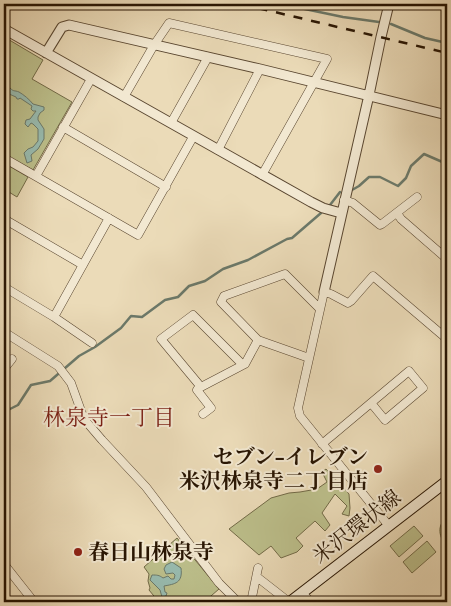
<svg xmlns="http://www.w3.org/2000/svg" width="451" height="606" font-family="Cardo,'Noto Serif JP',serif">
  <rect width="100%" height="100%" fill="#ebdbb8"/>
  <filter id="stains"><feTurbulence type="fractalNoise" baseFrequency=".004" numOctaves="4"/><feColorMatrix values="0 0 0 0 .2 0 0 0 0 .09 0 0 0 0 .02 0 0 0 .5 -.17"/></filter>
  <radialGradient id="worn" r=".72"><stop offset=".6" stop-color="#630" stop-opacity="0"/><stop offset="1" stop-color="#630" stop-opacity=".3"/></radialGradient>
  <!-- green -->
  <path fill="#bcbf8b" stroke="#726a47" d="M6 38 43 60 32 79 72 102 33 170 4 155V43Z
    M4 163 28 177 17 197 4 189Z
    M326 469 349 494 350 508 349 516 342 514 347 506 335 494 322 513 330 525 325 531 315 521 296 538 303 546 297 552 281 558 271 546 259 555 229 529 271 498 289 493 300 492 317 489 327 482 322 472Z
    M447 515V549C439 534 436 529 447 515Z
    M414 526 423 536 399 557 390 546Z
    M177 538 219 589 204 602H157L158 601 149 590 150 588 148 581 149 574 144 567Z
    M427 541 436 552 412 573 403 562Z"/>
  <!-- water -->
  <path fill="#98bbaf" stroke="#6b796a" d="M4 82C6 84 8 86 10 88 14 92 14 90 19 92 24 95 29 99 33 104L44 107V110L40 113 38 117V120L44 129V139L38 149 31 155 32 161 27 163 24 153 28 149 33 147 38 141V129L33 124 31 123 28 127 25 124 26 120 30 119 36 111H33L31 109 32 106 20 98 19 99H17L16 97C7 93 4 93 4 82Z
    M172 562 181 568C183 583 175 584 164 586L165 592 167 593 166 596 162 597 160 590 150 580 152 575C157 575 159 575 163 578L168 576 171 579H174L175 575 173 573 166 574 164 569 166 565Z"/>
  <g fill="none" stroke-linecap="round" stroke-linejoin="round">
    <!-- stream -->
    <path stroke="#6b796a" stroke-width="2.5" d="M281 4 343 17 379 22
      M391 24 425 38 447 43
      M352 190 359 186 369 177H380L398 186 406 178 411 166 424 154 447 164
      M330 205 340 192
      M4 412 18 405 31 385 50 381 79 356 95 347 121 328 131 316 142 317 165 300 178 297 189 286 205 281 223 269 248 260 287 239 292 238 321 213"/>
    <!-- minor casing -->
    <g stroke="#594630" stroke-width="9">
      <path id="minor" d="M124 97 154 45 169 23 327 59 262 175
        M171 123 208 57
        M63 127 166 187
        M218 150 260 69
        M4 158 138 235 193 137
        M36 176 91 79
        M344 200 353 203 380 225 382 224 417 197
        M397 213 401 219 447 259
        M4 219 83 265
        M4 287 54 317 92 343
        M54 317 109 218
        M4 332 58 366 71 383 84 419 102 440 146 487 219 583 238 602
        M258 340 221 302 224 296 285 274 320 309
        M243 365 193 315 161 339 201 387 243 365 245 364 258 340 309 358
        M4 369 12 359
        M200 386 197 390 211 408 203 414
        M322 444 409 371 423 388 385 420 371 403
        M389 526 300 416 298 408 324 292 331 294 348 303 351 301 373 276 447 339
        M4 564 34 602
        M257 577 289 602
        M302 593 311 602
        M251 602 258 568"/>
    </g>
    <!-- tertiary casing -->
    <g stroke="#594630" stroke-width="11">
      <path id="tertiary" d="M4 29 311 202 323 208 341 213
        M46 53 62 27 69 25 260 69 447 115
        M324 292 369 95 381 37 389 4"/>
    </g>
    <!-- secondary casing -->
    <g stroke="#281503" stroke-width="12">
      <path id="secondary" d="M290 602 447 481"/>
    </g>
    <!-- minor -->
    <use href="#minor" stroke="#f2e8d1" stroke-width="8"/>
    <!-- tertiary -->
    <use href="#tertiary" stroke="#f2e8d1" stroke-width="9"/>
    <!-- secondary -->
    <use href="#secondary" stroke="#f2e8d1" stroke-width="10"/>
    <!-- rail -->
    <path stroke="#281503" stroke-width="2.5" stroke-dasharray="9 9" stroke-linecap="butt" d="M241 4 447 53"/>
  </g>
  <!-- markers -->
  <g fill="#8f2418" stroke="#f2e8d1" stroke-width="2">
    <circle cx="378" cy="469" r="5"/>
    <circle cx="78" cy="552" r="5"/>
  </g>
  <g text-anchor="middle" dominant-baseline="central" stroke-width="4" stroke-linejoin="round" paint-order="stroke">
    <!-- poi labels -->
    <g font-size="21" font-weight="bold" fill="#281503" stroke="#f2e8d1" text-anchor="end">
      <text x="368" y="457">セブン-イレブン<tspan x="368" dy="24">米沢林泉寺二丁目店</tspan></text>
      <text x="88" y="552" text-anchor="start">春日山林泉寺</text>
    </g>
    <!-- street labels -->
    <g font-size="21" fill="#281503" stroke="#f2e8d1">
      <text transform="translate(357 527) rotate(-38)">米沢環状線</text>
    </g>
    <!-- neighbourhood labels -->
    <g font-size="22" fill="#7a1f14" stroke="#f2e8d1">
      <text x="109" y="418">林泉寺一丁目</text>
    </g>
  </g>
  <!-- margin -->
  <rect width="451" height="606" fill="none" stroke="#ebdbb8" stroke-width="20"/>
  <rect x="5" y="5" width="441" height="596" fill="none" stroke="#281503" stroke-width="2.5"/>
  <rect x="10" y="10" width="431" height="586" fill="none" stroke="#281503"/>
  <rect width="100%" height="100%" filter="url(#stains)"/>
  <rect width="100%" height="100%" fill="url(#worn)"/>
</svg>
